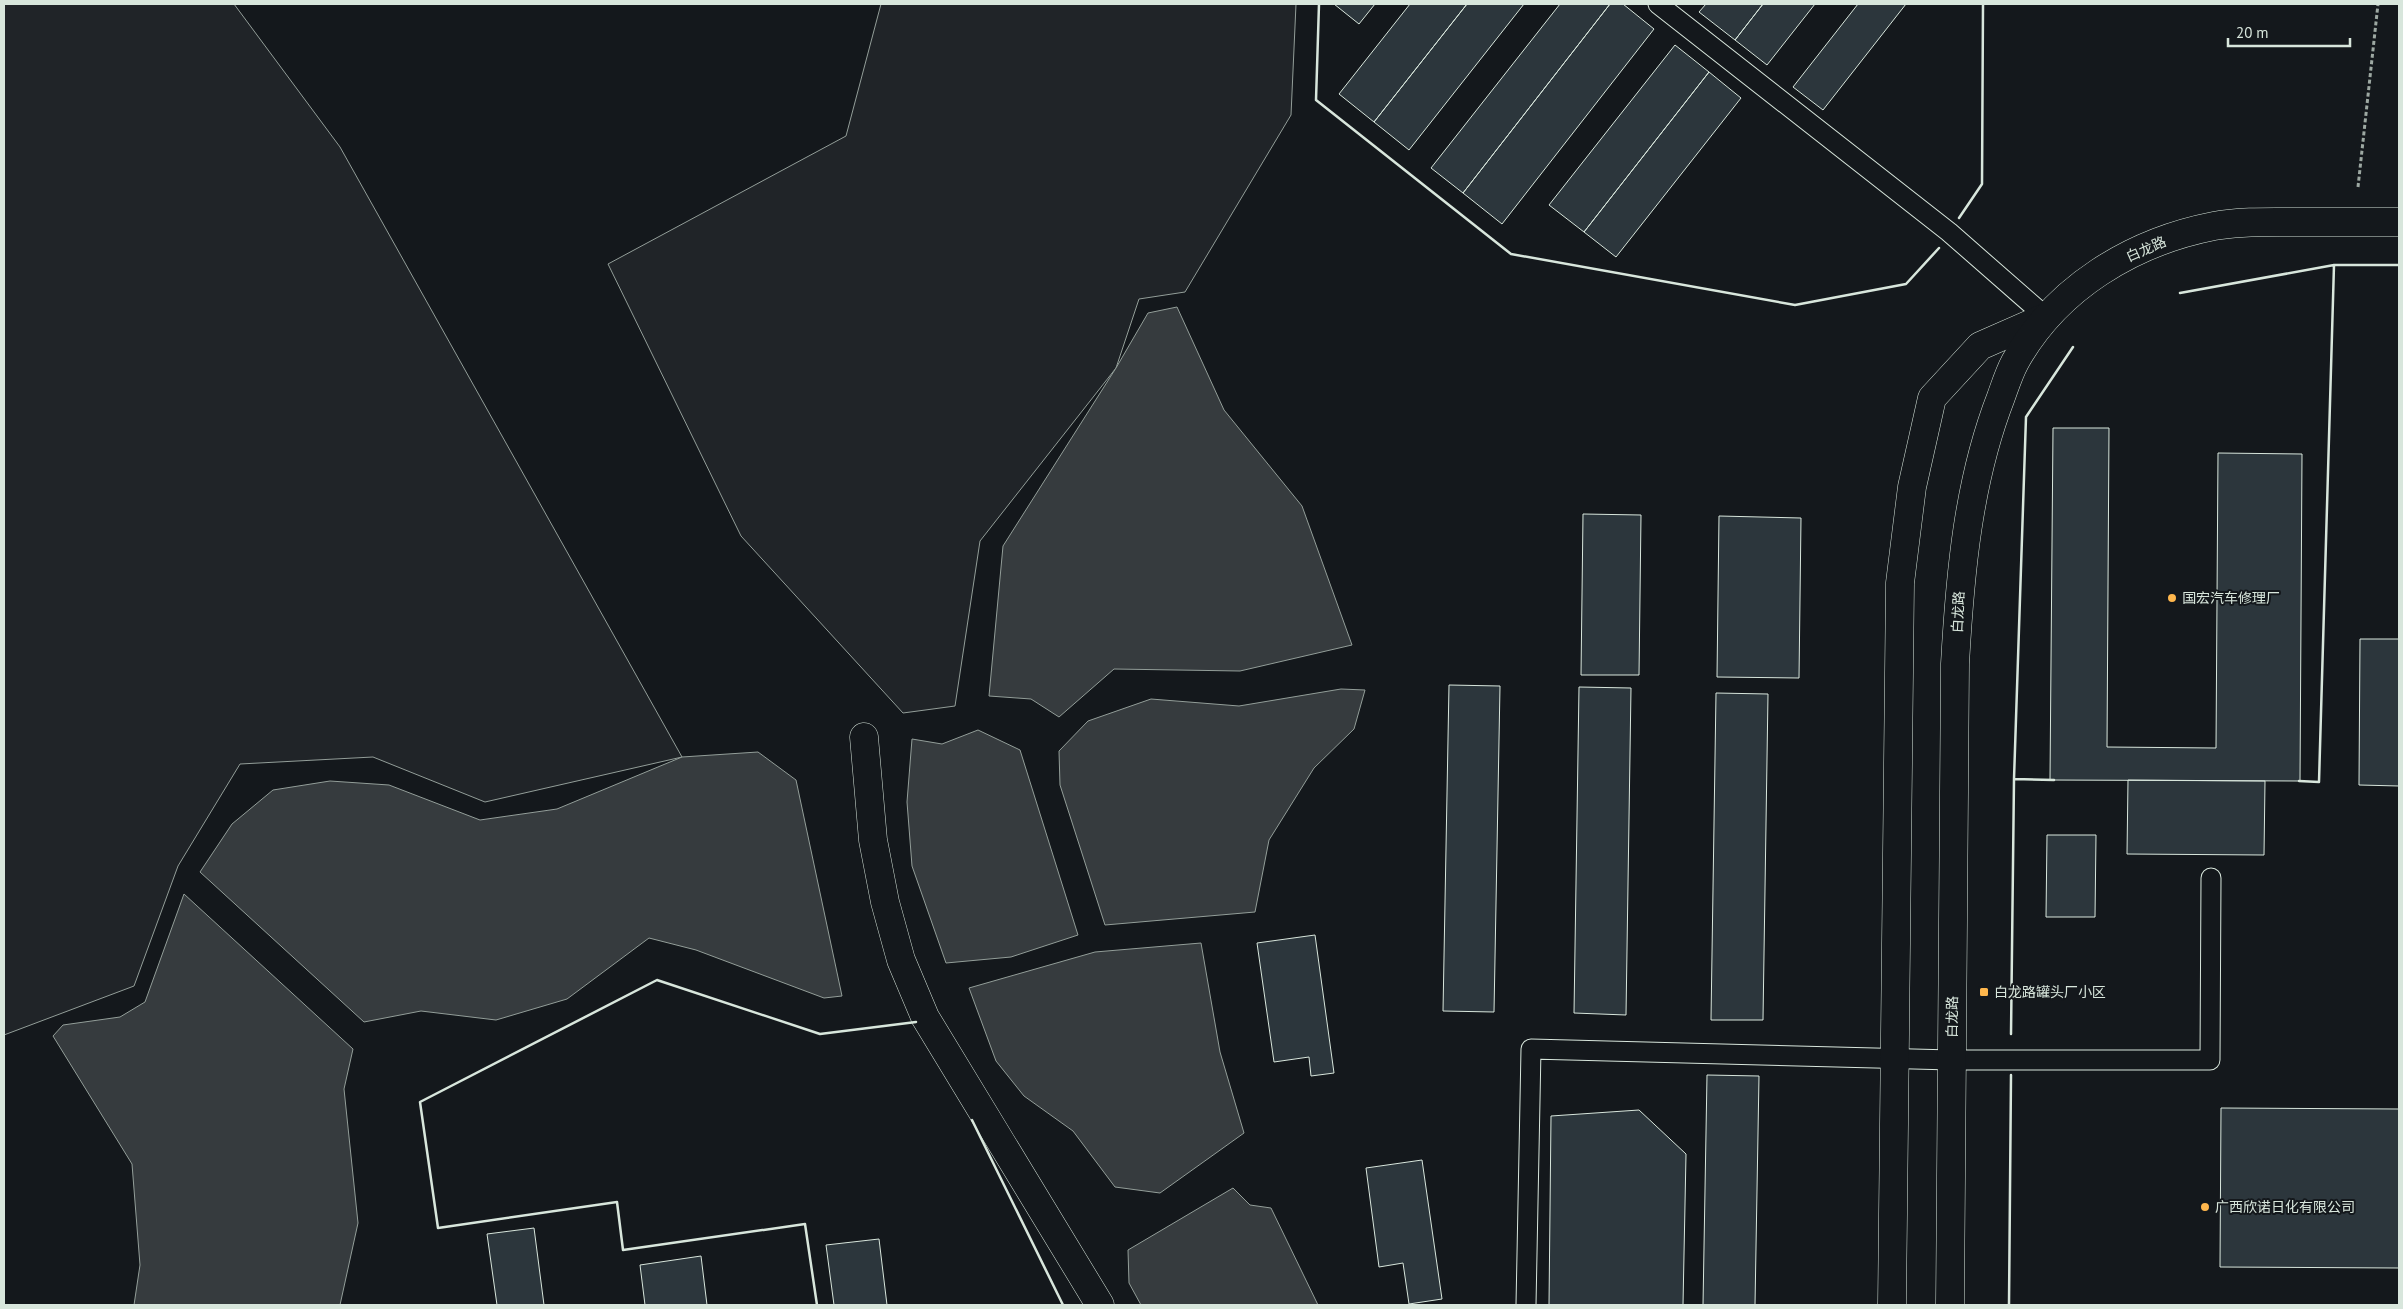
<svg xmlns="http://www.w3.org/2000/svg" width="2403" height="1309" font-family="'PT Sans','Noto Sans SC',sans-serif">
  <rect width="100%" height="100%" fill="#14181c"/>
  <!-- green -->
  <path fill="#202428" stroke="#939e99" d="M4 4H234L340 147 682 757 485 802 373 757 240 764 178 866 134 986 4 1035Z
    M881 4H1296L1291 115 1185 292 1139 299 1116 368 980 541 955 706 903 713 741 536 608 264 846 136Z"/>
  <!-- water -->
  <path fill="#363b3e" stroke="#939e99" d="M1177 307 1224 410 1302 506 1352 645 1240 671 1114 669 1059 717 1031 699 989 696 1003 546 1116 368 1148 313Z
    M1341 689 1365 690 1354 729 1314 768 1269 840 1255 912 1105 925 1060 785 1059 751 1088 721 1151 699 1239 706Z
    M978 730 1020 750 1078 935 1011 957 946 963 912 866 907 802 912 739 942 744Z
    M758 752 796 780 842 996 824 998 696 950 649 938 567 999 496 1020 421 1011 364 1022 200 872 232 824 273 790 330 781 389 785 480 820 557 809 682 757Z
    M184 894 353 1049 344 1089 358 1223 340 1305H134L140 1265 132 1164 53 1036 63 1025 120 1017 145 1002Z
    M1201 943 1220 1052 1244 1133 1160 1193 1115 1187 1073 1131 1024 1096 996 1061 969 988 1095 952Z
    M1233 1188 1250 1205 1271 1208 1318 1305H1141L1129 1283 1128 1250Z"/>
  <!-- building -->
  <path fill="#2c363c" stroke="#d8e6dc" d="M1334 4H1375L1359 24Z
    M1410 4H1467L1374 122 1339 94Z
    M1467 4H1524L1409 150 1374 122Z
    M1560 4H1610L1463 193 1431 168Z
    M1610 4H1623L1654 29 1502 224 1463 193Z
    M1706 4H1763L1735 40 1699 12Z
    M1763 4H1815L1767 65 1735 40Z
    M1858 4H1906L1823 110 1793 87Z
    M1675 45 1709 72 1584 232 1549 205Z
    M1709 72 1741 98 1616 257 1584 232Z
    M2053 428H2109L2107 747 2216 748 2218 453 2302 454 2300 781 2050 780Z
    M1583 514 1641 515 1639 675H1581Z
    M1719 516 1801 518 1799 678 1717 677Z
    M2360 639H2399V786L2359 785Z
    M1449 685 1500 686 1494 1012 1443 1011Z
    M1579 687 1631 688 1626 1015 1574 1013Z
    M1716 693 1768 694 1763 1020H1711Z
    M2128 780 2265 781 2264 855 2127 854Z
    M2047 835H2096L2095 917H2046Z
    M1315 935 1334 1073 1311 1076 1309 1057 1274 1062 1257 943Z
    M1707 1075 1759 1076 1755 1305H1703Z
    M2221 1108 2399 1109V1268L2220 1267Z
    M1639 1110 1686 1154 1683 1305H1549L1551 1116Z
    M1422 1160 1442 1299 1409 1304 1403 1263 1379 1267 1366 1168Z
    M534 1228 544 1305H497L487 1234Z
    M879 1239 887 1305H834L826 1245Z
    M701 1256 707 1305H645L640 1265Z"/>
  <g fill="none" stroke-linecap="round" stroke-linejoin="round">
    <!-- service casing -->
    <g stroke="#d8e6dc" stroke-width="21">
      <path id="service" d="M1658 4 1949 232 2046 317
        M1526 1305 1531 1049 1952 1060H2210L2211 878"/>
    </g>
    <!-- minor casing -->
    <g stroke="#d8e6dc" stroke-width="29">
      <path id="minor" d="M864 737 873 840 885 902 901 960 925 1017 1100 1305
        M1892 1305 1900 583 1912 487 1932 398 1980 346 2046 317"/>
    </g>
    <!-- tertiary casing -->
    <g stroke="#d8e6dc" stroke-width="29">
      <path id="tertiary" d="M1950 1305 1955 664C1960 574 1968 482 2001 397 2005 386 2009 373 2015 362 2056 288 2132 242 2214 226 2241 221 2270 222 2297 222 2331 222 2365 222 2399 222"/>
    </g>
    <!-- path -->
    <path stroke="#9da8a2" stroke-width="3" stroke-dasharray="4 2.5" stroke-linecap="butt" d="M2358 187 2378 4"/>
    <!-- service -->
    <use href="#service" stroke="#14181c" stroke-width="19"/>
    <!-- minor -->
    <use href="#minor" stroke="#14181c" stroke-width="28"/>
    <!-- tertiary -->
    <use href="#tertiary" stroke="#14181c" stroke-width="28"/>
    <!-- wall -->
    <path stroke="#d8e6dc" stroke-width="2.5" d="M1319 4 1316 100 1511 254 1795 305 1906 284 1939 248
      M1959 218 1982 184 1983 4
      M2180 293 2334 265H2399
      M2014 779 2054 780
      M2299 781 2319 782 2334 265
      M2011 1034 2014 779 2026 417 2073 347
      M972 1120 1063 1305
      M817 1305 805 1224 623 1250 617 1202 438 1228 420 1102 657 980 820 1034 916 1022
      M2009 1305 2011 1075"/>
  </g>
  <!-- markers -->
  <g fill="#ffb74d" stroke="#14181c" stroke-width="2">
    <circle cx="2172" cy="598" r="5"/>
    <rect x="1979" y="987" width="10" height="10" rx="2.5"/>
    <circle cx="2205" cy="1207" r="5"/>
  </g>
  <g text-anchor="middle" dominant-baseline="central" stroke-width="4" stroke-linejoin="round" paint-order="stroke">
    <!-- street labels -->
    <g font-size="14" fill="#d8e6dc" stroke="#14181c">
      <text transform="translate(2146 249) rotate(-24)">白龙路</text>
      <text transform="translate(1958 612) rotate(-87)">白龙路</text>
      <text transform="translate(1952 1017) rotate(-89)">白龙路</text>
    </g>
    <!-- poi labels -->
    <g font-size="14" fill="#d8e6dc" stroke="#14181c" text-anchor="start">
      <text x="2182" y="598">国宏汽车修理厂</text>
      <text x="1994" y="992">白龙路罐头厂小区</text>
      <text x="2215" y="1207">广西欣诺日化有限公司</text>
    </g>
  </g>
  <!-- border -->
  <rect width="2403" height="1309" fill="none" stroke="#d8e6dc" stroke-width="10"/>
  <!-- scale -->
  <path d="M2228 38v8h122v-8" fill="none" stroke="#d8e6dc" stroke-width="2.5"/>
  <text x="2236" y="38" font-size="15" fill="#d8e6dc" stroke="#14181c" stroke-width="4" paint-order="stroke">20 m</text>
</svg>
